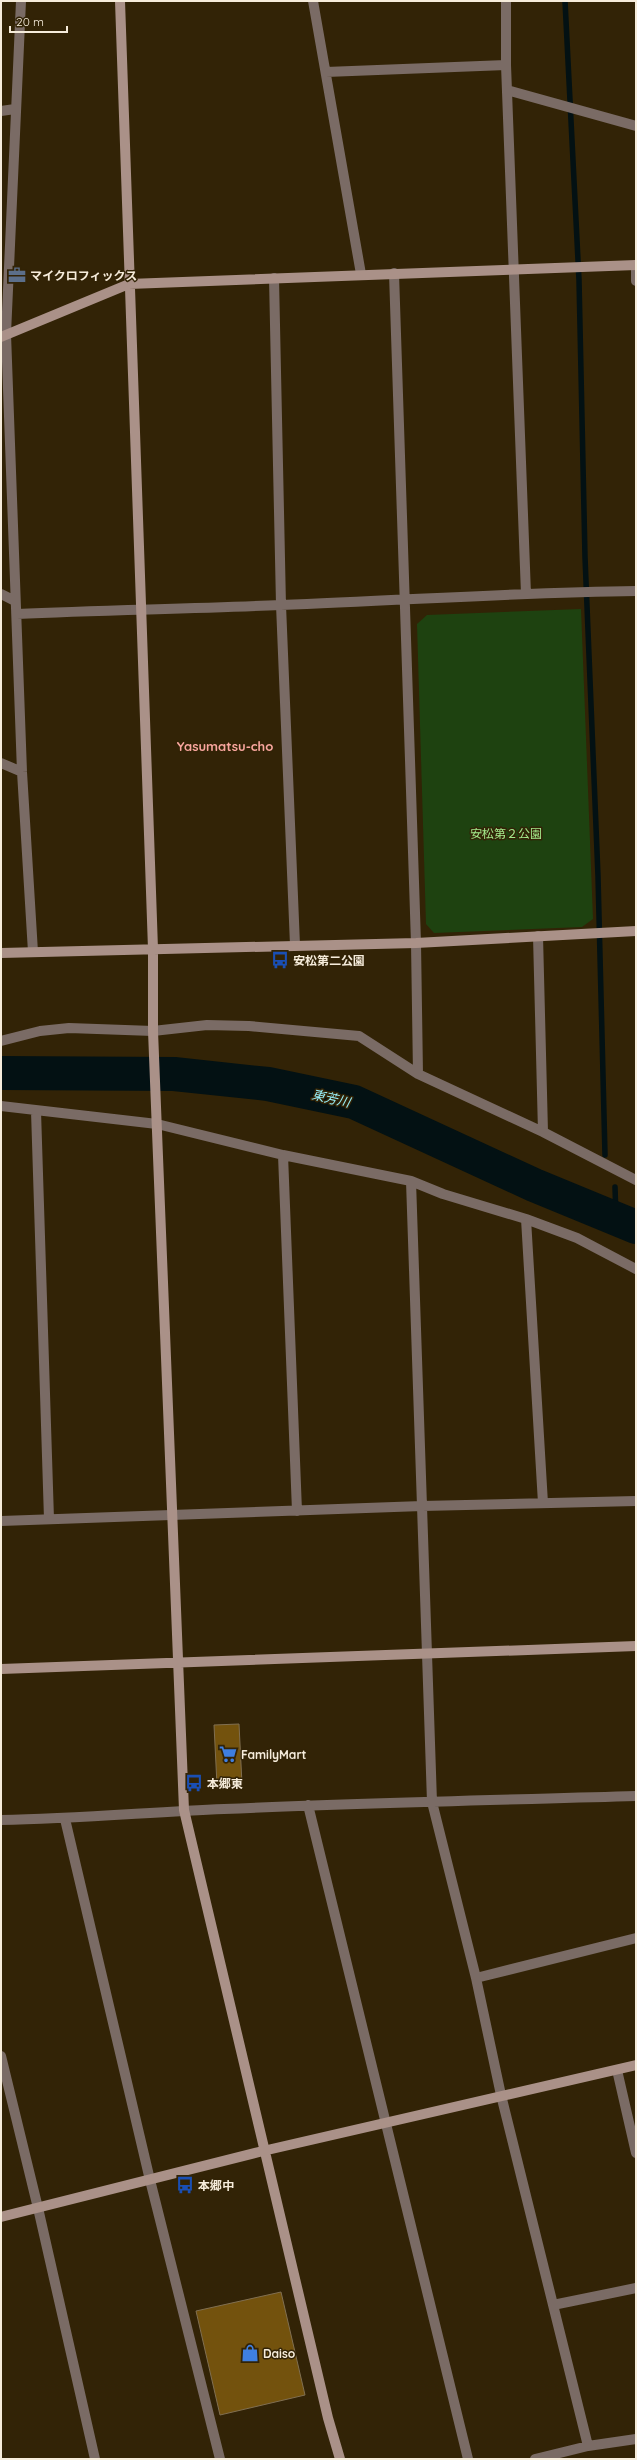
<svg xmlns="http://www.w3.org/2000/svg" width="637" height="2460" font-family="Quicksand,'Noto Sans JP',sans-serif">
  <rect width="100%" height="100%" fill="#322306"/>
  <!-- green -->
  <path fill="#1e4210" d="M581 609 593 919 582 927 434 933 426 924 417 624 427 615Z"/>
  <g fill="none" stroke-linecap="round" stroke-linejoin="round">
    <!-- stream -->
    <path stroke="#031113" stroke-width="5.5" d="M565 1 579 280 585 557 598 876 605 1155
      M615 1187 616 1218"/>
    <!-- river -->
    <path stroke="#031113" stroke-width="34" d="M1 1073 174 1074 268 1084 354 1102 534 1185 636 1227"/>
  </g>
  <!-- building -->
  <path fill="#73520d" stroke="#806f51" d="M239 1724 242 1784 217 1785 214 1725Z
    M281 2292 305 2395 220 2415 196 2311Z"/>
  <g fill="none" stroke-linecap="round" stroke-linejoin="round">
    <!-- street -->
    <path stroke="#7a6b65" stroke-width="10" d="M21 1 6 334 22 772 33 952
      M313 1 361 274
      M506 1V65L526 594
      M326 72 506 65
      M507 90 636 126
      M1 111 15 109
      M636 265V281
      M394 273 416 943 418 1074
      M274 278 281 605 295 945
      M1 594 15 601
      M17 614C105 610 193 609 281 605 400 601 518 592 636 591
      M1 763 22 772
      M538 936 543 1132
      M1 1041 40 1031 69 1028 153 1031 207 1025 249 1026 359 1036 418 1074 543 1132 636 1180
      M1 1106 157 1124 283 1155 411 1181 443 1194 526 1219 577 1238 636 1269
      M36 1111 49 1519
      M283 1155 297 1511
      M411 1181 432 1802 476 1978 501 2095 588 2446
      M526 1219 543 1503
      M1 1521 422 1506 636 1501
      M308 1805 468 2459
      M65 1819 150 2180 220 2459
      M1 1820C76 1819 150 1812 224 1809 361 1803 499 1800 636 1796
      M476 1978 636 1938
      M1 2056 38 2208 95 2459
      M617 2070 636 2153
      M553 2305 636 2288
      M535 2459 588 2446 636 2439"/>
    <!-- secondary -->
    <path stroke="#aa9188" stroke-width="10" d="M120 1 153 949V1031L184 1810 328 2418 340 2459
      M1 337 129 284 636 265
      M1 953 416 943 636 931
      M1 1669 636 1646
      M1 2217 263 2151 636 2065"/>
  </g>
  <!-- icons -->
  <defs>
    <g id="office-bare" transform="scale(1.38)"><path d="M-6-3h4V-5.5h4V-3h4V5H-6ZM-1-4.5V-3h2v-1.5ZM-6 0V1H6V0Z" fill="#5c6f8a" stroke="#322306" stroke-width="2.5" paint-order="stroke"/></g>
    <g id="bus-bare" transform="scale(1.38)"><path d="M-5-6H5V4H4V6H2V4H-2V6H-4V4H-5ZM-3.5-4V0h7V-4ZM-3.5 1.2v1.5H-2V1.2ZM2 1.2v1.5H3.5V1.2Z" fill="#1a4fb4" stroke="#322306" stroke-width="2.5" paint-order="stroke"/></g>
    <g id="supermarket-bare" transform="scale(1.38)"><path d="M-6-5.5h2.5l.6 2H6L4.5 2H-2.5L-4.4-4H-6ZM-1.5 3.2a1.3 1.3 0 1 0 .1 0ZM3 3.2a1.3 1.3 0 1 0 .1 0Z" fill="#3f7fe0" stroke="#322306" stroke-width="2.5" paint-order="stroke"/></g>
    <g id="shop-bare" transform="scale(1.38)"><path d="M-5-2.5h2.3a2.7 3.5 0 0 1 5.4 0H5L5.5 6h-11ZM-1.5-2.5h3a1.5 2.3 0 0 0-3 0Z" fill="#3f7fe0" stroke="#322306" stroke-width="2.5" paint-order="stroke"/></g>
  </defs>
  <g fill-rule="evenodd">
    <use href="#office-bare" x="17" y="275"/>
    <use href="#bus-bare" x="280" y="960"/>
    <use href="#supermarket-bare" x="228" y="1754"/>
    <use href="#bus-bare" x="194" y="1783"/>
    <use href="#bus-bare" x="185" y="2185"/>
    <use href="#shop-bare" x="250" y="2353"/>
  </g>
  <g text-anchor="middle" dominant-baseline="central" stroke-width="3" stroke-linejoin="round" paint-order="stroke">
    <!-- poi labels -->
    <g font-size="12" font-weight="bold" fill="#f6ecdb" stroke="#322306" text-anchor="start">
      <text x="30" y="275">マイクロフィックス</text>
      <text x="293" y="960">安松第二公園</text>
      <text x="241" y="1754">FamilyMart</text>
      <text x="207" y="1783">本郷東</text>
      <text x="198" y="2185">本郷中</text>
      <text x="263" y="2353">Daiso</text>
    </g>
    <!-- park labels -->
    <g font-size="12" fill="#a3e98b" stroke="#322306">
      <text x="506" y="833">安松第２公園</text>
    </g>
    <!-- neighbourhood labels -->
    <g font-size="13" font-weight="bold" fill="#faa79f" stroke="#322306">
      <text x="225" y="746">Yasumatsu-cho</text>
    </g>
    <!-- water labels -->
    <g font-size="13" font-style="italic" fill="#98f0fb" stroke="#322306">
      <text transform="translate(331 1098) rotate(13)">東芳川</text>
    </g>
  </g>
  <!-- border -->
  <rect width="637" height="2460" fill="none" stroke="#f6ecdb" stroke-width="4"/>
  <!-- scale -->
  <path d="M10 26v6h57v-6" fill="none" stroke="#f6ecdb" stroke-width="2"/>
  <text x="16" y="26" font-size="12" fill="#f6ecdb" stroke="#322306" stroke-width="3" paint-order="stroke">20 m</text>
</svg>
